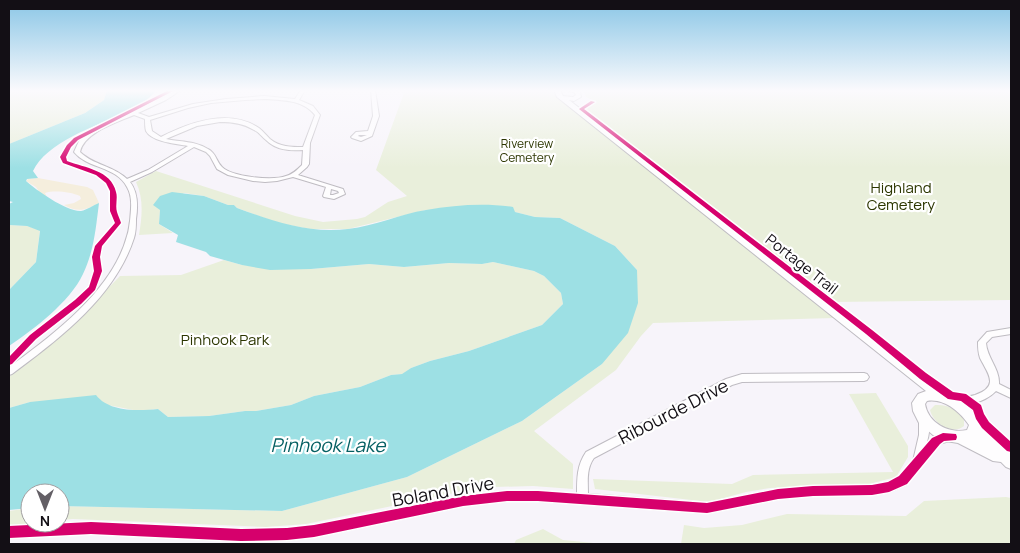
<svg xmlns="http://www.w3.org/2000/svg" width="1020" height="553" font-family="Manrope,sans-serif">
  <rect width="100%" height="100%" fill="#f7f4fa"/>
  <!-- green -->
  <path fill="#e9efdb" d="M9 90H107L104 100 85 113 9 144Z
    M405 90H551L556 96 835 318 653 323 641 336 616 370 534 431 573 464V489L533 486 494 487 459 492 306 524 266 527 73 519 60 520V506L282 511 407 477 522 421 602 364 637 270 615 246 560 218 535 217 515 212 426 210 348 229H310L278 223 237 208 234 205H228L204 196 184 193 160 210 159 224 173 233 139 235C142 217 144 199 136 182L156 171 295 216 323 222 357 219 365 217 388 202 407 196 376 170Z
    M584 90H984L1011 93V300L831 302 583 110V108L595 101 586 97Z
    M9 225 27 226 40 230 36 262 9 290Z
    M224 260 242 265 311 269 369 264 404 267 449 263 482 264 493 262 534 271 544 276 561 293 563 304 542 325 469 351 430 361 411 368 403 374 391 375 360 387 314 396 291 405 256 411H245L209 416 168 417 158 409 138 411 103 404 30 402 9 408V377L68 329 120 276 181 275Z
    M876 393 908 446V457L896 477 869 484 770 488 746 492 709 502 595 489 593 479 732 484 753 475 893 472 849 394Z
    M935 405C948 404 958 410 964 420V426C952 436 933 423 930 410Z
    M1006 497 1011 498V544H681L684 525 704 528 742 525 787 514 906 516 924 501Z
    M30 508V523H38L9 526V511Z
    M543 529 563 540 604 544H514L516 540Z"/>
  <!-- sand -->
  <path fill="#f5eedd" d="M38 178 87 187 93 190 99 203C85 210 79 213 64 205L74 203 81 199 80 196C71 192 54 190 45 193L47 197 40 193 36 187 26 181 28 179Z"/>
  <!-- water -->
  <path fill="#9de0e4" d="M107 90H156C149 101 134 108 122 114 95 126 46 143 33 171L38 178 27 179 26 181C36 190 67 212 81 211 87 210 93 205 99 203 96 227 94 251 83 274 70 302 34 329 9 346V290L36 262 40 231 27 226 9 225V204L13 202 9 201V144L85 113 104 100Z
    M172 192 204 196 228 205H234L237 208C273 221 309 234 348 229 375 226 400 214 426 210 455 205 485 203 513 207L515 212 535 217 560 218 615 246 637 270 638 303 628 333 602 364 522 421 407 477 282 511 60 506V493H30V508L9 510V408L30 402 96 395C109 412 138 411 158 409L168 417 209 416 245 411H256L291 405 314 396 360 387 391 375 402 374 411 368 430 361 469 351 542 325 563 304 561 293 544 276 534 271 493 262 482 264 449 263 404 267 369 264 311 269 270 270 242 265 210 256 206 252 176 242 178 235 159 224 160 210 153 205 160 196Z"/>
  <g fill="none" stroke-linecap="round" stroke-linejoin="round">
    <!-- minor casing -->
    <g stroke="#bfbcc2" stroke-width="2">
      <path id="minor" d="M175 90H181L166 100 138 113 149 117 193 104 226 99 264 96 295 99 301 90H305L299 100 313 106 320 115 310 143 309 164 307 167 298 175 343 189 345 194 334 199 324 197 323 196 326 187 293 177 277 181 265 182 253 181 228 175 217 169 210 156 206 152 194 147 152 172 130 182C138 192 138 206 136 219 136 225 136 232 134 238 115 297 60 338 12 374L9 375V367C52 336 113 290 127 236 129 231 129 226 130 221 131 210 133 197 127 187 116 166 88 169 74 152L79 141 90 132 162 98ZM264 99C283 100 303 100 315 115L303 147C291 147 280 147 270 139 266 135 263 131 259 128 229 108 190 122 161 137L152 131 150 120 188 108 211 103 245 100ZM134 115 145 119C145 122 145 128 146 131 152 142 177 144 188 146L148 170 127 179C114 166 93 165 80 152 84 132 118 122 134 115ZM220 122C232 122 243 123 254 130 259 132 262 137 266 140 276 150 289 151 303 150L302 165C297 170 293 174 286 176 273 181 232 177 222 167 216 161 216 153 208 149 196 141 180 142 166 139L197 126ZM331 189 338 191 339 193 333 195H330Z
        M371 90H375L379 116 372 136 361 141 352 138 351 137 356 132 368 131 373 116ZM359 135H367L361 137 358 136Z
        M1011 328V334L992 337 986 343C987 358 1000 369 999 384L1011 390V398L996 391C984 403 964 408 948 403L946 400 948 397C956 395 966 398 975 395 1000 386 988 374 980 358 978 352 978 348 978 342L987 332Z
        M864 373 867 374 869 377 867 380 864 381 742 382 732 385 594 458C586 469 588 482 588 494L707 503 778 489 813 486 872 485 888 482 899 476 913 461 919 435V420L921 417 924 416 927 417C931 426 929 436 926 445 933 438 943 431 953 434L954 437 953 440 939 444 907 484 889 492 872 495 813 496 778 499 707 513 538 501H507L463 506 314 537 287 540 241 541 91 534 9 538V526L91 522 241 529 287 528 314 525 463 496 507 491H538L577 494C577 478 577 465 586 452L726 379 742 374Z"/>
    </g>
    <!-- major casing -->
    <g stroke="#bfbcc2" stroke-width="2">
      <path id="major" d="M554 90H560L563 96 573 97 576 95 575 93 568 90 580 91 581 97 574 101 569 100 947 394C972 404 975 416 991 436 997 443 1004 448 1011 454V469L1006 467 1001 462 993 461 958 443 946 441 933 435 919 423 913 411 912 403 918 394 926 391 557 97ZM927 401C944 398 960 412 969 425L967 430C949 434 928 423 925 404Z"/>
    </g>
    <!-- minor -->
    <use href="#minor" fill="#fefdfe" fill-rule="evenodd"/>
    <!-- major -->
    <use href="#major" fill="#fefdfe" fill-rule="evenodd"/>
    <!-- cycleway casing -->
    <g stroke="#fff" stroke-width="3">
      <path id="cycleway" d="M169 90H175L78 140 71 147 66 157 67 161C85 168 111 170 116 192 118 198 115 205 117 212 118 216 120 219 121 223L102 246 100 257 102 271 95 290 81 304 36 339 12 364 9 365V357L30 335 75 300 89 287 94 271 92 257 95 246 115 223 110 211V191L106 183 96 175 63 163 60 157 67 145 74 138Z
        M591 101 595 102 584 109 872 330 926 373 953 392 966 394 981 405 984 414 989 422 1011 442V452L1007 451 982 428 976 419 973 410 961 401 948 399 920 379 866 334 579 109Z
        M943 433 956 434 957 437 956 440 944 441 940 444 907 484 889 492 872 495 813 496 778 499 707 513 538 501H507L463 506 314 537 287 540 241 541 91 534 9 538V526L91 522 241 529 287 528 314 525 463 496 507 491H538L707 503 778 489 813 486 872 485 888 482 899 476 932 438Z"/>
    </g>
    <!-- cycleway -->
    <use href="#cycleway" fill="#d6006c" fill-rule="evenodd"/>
  </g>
  <!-- sky -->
  <linearGradient id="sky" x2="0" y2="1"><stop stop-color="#8ac6e6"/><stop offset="0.54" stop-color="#fbfafd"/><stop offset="1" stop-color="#fbfafd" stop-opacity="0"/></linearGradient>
  <rect width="1020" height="168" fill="url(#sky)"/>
  <g text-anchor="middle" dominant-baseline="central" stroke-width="4.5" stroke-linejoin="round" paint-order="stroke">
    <!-- far-park labels -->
    <g font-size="12" fill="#2c3601" stroke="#fff">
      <text x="527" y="143">Riverview<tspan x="527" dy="14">Cemetery</tspan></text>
    </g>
    <!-- park labels -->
    <g font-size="15" fill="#2c3601" stroke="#fff">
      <text x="901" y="187">Highland<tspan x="901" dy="17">Cemetery</tspan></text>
      <text x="225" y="339">Pinhook Park</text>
    </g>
    <!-- street labels -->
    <g font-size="15" fill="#130f15" stroke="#fff">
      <text transform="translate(802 264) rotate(38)">Portage Trail</text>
    </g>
    <!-- near-street labels -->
    <g font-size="18" fill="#130f15" stroke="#fff">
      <text transform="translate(673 411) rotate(-27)">Ribourde Drive</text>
      <text transform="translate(443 491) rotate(-10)">Boland Drive</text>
    </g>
    <!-- near-water labels -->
    <g font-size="19" font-style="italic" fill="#045f62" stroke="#fff">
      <text x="328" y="445">Pinhook Lake</text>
    </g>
  </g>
  <!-- border -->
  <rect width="1020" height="553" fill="none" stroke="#130f15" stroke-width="20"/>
  <!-- north arrow -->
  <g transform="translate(45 508) rotate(180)"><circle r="24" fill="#ffffff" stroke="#a19fa1"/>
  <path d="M0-4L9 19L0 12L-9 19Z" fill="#635f65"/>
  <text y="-8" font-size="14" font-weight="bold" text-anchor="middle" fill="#130f15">N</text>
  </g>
</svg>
